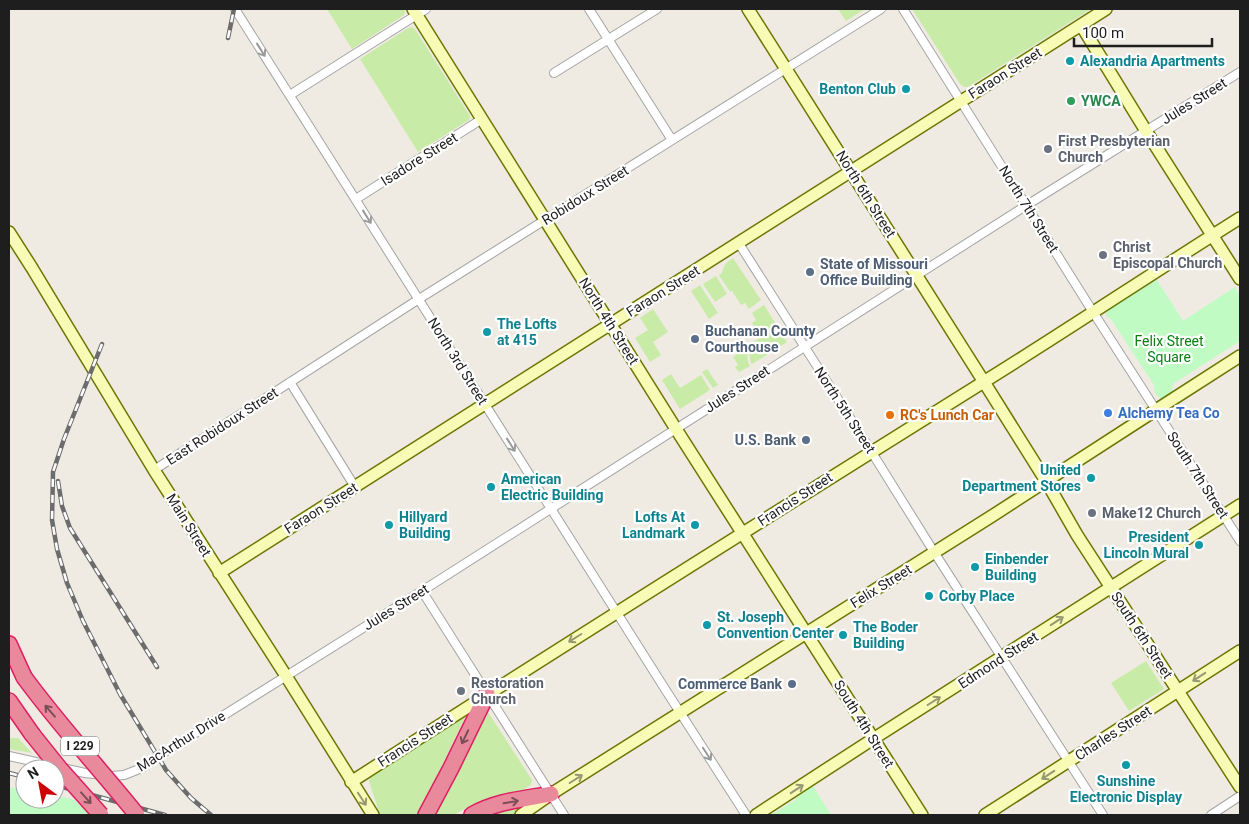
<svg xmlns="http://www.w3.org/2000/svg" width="1249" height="824" font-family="Roboto,sans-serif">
  <rect width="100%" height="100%" fill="#efebe3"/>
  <!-- grass -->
  <path fill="#c9eba8" d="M327 9H403L405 11 404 15 352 49Z
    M838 9H865L846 21Z
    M912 9H1091L968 87H964L960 84Z
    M412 27 415 29 470 116 469 120 418 152 360 59 408 28Z
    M733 258 761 300 749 309 745 303 741 305 732 291 730 292 719 275 722 273C724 265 726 262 733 258Z
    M716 276 727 294 715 302 703 284Z
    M700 285 718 313 709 319 691 291Z
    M764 305 787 342 752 364C748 359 751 351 749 345L761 337 752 323 756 320 752 313Z
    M653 309 668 332 653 342 661 355 650 362 635 338 648 330 640 318Z
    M745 349H747C749 355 745 358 750 366L739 372 735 367 738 365 733 357Z
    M707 369 718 385 713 388 702 372Z
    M671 374 680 388 701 375 710 390 680 409 662 380Z
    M1146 661 1164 689 1129 711 1111 683Z
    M468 711 436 778 418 815H380L369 781 370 777 437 734Z
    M484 711 488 712 532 780 531 785 522 791 494 798 473 805 453 815H431Z
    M9 738H18L32 753 9 749Z
    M542 799 516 815H484Z"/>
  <!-- park -->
  <path fill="#bffbc3" d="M1155 277 1183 321 1235 287 1240 296V341L1173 384 1171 394 1163 399C1156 397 1154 393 1154 385L1111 319 1107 317 1105 310Z
    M813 786 831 815H771L795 800 799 795Z
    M9 787 25 790V799H55V796L73 799 91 815H9Z"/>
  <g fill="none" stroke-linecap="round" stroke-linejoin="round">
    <!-- street casing -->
    <g stroke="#a5a5a5" stroke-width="10">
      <path id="street" d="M235 9 665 689 746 815
        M589 9 672 140
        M903 9 1093 312 1240 541
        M554 73 657 9
        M290 95 426 9
        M356 199 482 119
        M738 242 871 451 934 552 1103 815
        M290 382 355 487
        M154 470 419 299 881 9
        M422 591 564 815
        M9 756 85 773 111 776 124 775 142 768 157 757 422 591 1027 205 1240 72
        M1211 815 1240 796"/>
    </g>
    <!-- secondary casing -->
    <g stroke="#6c7702" stroke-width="14">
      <path id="secondary" d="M413 9 676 429 922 815
        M748 9 984 382 1046 481 1077 535 1240 787
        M1081 25 1146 131 1240 279
        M9 232 32 268 154 470 286 676 373 815
        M219 573 1106 9
        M351 782C560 647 771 515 982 383 1069 329 1154 272 1240 218
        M521 815 551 794 992 516 1156 410 1240 356
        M756 815 873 739 1240 505
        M985 815 1240 651"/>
    </g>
    <!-- highway casing -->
    <g stroke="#de2063" stroke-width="18">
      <path id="highway" d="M9 644 24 677
        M9 701 32 734
        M426 815 451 768 487 694
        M472 815C496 801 524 799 551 794"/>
    </g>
    <!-- street -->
    <use href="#street" stroke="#fff" stroke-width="8"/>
    <!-- secondary -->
    <use href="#secondary" stroke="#f8fbb6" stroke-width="11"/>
    <!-- highway -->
    <use href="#highway" stroke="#e9899c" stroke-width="15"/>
    <!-- rail casing -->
    <g stroke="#6c6c6c" stroke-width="4.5">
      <path id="rail" d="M228 38 234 9
        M102 344 64 439 53 472 52 520 57 549 67 583 83 621 120 694 166 770 191 798 211 815
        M58 481 62 506 70 528 157 667
        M9 773 25 777
        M55 785 165 815"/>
    </g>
    <!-- rail -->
    <use href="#rail" stroke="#fff" stroke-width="2.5" stroke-dasharray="8" stroke-linecap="butt"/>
    <!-- highway-bridge casing -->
    <g stroke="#de2063" stroke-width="18" stroke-linecap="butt">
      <path id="highway-bridge" d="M24 677C59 725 100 769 137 815
        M32 734 60 769 101 815"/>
    </g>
    <!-- highway-bridge -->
    <use href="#highway-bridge" stroke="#e9899c" stroke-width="15"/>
  </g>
  <!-- one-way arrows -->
  <defs><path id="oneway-shaft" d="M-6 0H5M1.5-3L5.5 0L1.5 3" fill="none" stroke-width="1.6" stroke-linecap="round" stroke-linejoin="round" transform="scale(1.25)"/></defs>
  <g stroke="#9a9a9a">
    <use href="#oneway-shaft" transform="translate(261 50) rotate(58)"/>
    <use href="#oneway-shaft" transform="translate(367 217) rotate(58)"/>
    <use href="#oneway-shaft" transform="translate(511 445) rotate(58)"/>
    <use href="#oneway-shaft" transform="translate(707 754) rotate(57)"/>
  </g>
  <g stroke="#969872">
    <use href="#oneway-shaft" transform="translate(1057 621) rotate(-33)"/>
    <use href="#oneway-shaft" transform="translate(575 638) rotate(148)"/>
    <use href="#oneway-shaft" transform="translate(1199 677) rotate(147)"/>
    <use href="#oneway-shaft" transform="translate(934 701) rotate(-32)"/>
    <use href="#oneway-shaft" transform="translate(1048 775) rotate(147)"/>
    <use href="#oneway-shaft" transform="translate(576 779) rotate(-32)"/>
    <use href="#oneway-shaft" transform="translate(797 789) rotate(-33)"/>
    <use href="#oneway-shaft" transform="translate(362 799) rotate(57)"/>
  </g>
  <g stroke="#794e57">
    <use href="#oneway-shaft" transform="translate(50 711) rotate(-131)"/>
    <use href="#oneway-shaft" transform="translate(465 737) rotate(115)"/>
    <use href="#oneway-shaft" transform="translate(86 798) rotate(48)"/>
    <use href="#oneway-shaft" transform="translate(511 802) rotate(-10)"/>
  </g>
  <!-- markers -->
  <g fill="#0f9aa8" stroke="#fff" stroke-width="2">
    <circle cx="1070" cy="61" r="5"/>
    <circle cx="906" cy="89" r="5"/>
    <circle cx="487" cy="332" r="5"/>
    <circle cx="1091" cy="478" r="5"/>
    <circle cx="491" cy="487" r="5"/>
    <circle cx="389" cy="525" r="5"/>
    <circle cx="695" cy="525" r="5"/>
    <circle cx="1199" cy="545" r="5"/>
    <circle cx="975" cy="567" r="5"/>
    <circle cx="929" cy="596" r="5"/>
    <circle cx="707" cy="625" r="5"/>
    <circle cx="843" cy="635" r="5"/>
    <circle cx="1126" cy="765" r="5"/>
  </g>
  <circle fill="#2e9e5b" stroke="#fff" stroke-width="2" cx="1071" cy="101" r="5"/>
  <g fill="#6b7280" stroke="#fff" stroke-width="2">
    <circle cx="1048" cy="149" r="5"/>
    <circle cx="1103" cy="255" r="5"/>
    <circle cx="1092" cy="513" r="5"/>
    <circle cx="461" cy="691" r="5"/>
  </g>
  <g fill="#5c6f8a" stroke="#fff" stroke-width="2">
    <circle cx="810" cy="272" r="5"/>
    <circle cx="695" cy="339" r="5"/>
    <circle cx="806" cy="440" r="5"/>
    <circle cx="792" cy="684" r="5"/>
  </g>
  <circle fill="#3f7fe0" stroke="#fff" stroke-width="2" cx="1108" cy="413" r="5"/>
  <circle fill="#e8710a" stroke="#fff" stroke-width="2" cx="890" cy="415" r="5"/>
  <g text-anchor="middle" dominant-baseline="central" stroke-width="4.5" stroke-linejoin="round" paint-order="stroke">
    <!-- shield labels -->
    <rect fill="#fff" stroke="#626262" stroke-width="1" x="61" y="736.5" width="38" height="19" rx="4"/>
    <g font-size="12" font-weight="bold" fill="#1e1e1e">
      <text x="80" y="746">I 229</text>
    </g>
    <!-- culture labels -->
    <g font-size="14" font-weight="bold" fill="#0d838f" stroke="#fff" text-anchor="start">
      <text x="1080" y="61">Alexandria Apartments</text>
      <text x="896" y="89" text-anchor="end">Benton Club</text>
      <text x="497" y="324">The Lofts<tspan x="497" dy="16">at 415</tspan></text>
      <text x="1081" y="470" text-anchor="end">United<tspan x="1081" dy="16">Department Stores</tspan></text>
      <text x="501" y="479">American<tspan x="501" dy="16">Electric Building</tspan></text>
      <text x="399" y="517">Hillyard<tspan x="399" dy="16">Building</tspan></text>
      <text x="685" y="517" text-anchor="end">Lofts At<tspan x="685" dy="16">Landmark</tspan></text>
      <text x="1189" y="537" text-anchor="end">President<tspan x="1189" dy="16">Lincoln Mural</tspan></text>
      <text x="985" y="559">Einbender<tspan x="985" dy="16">Building</tspan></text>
      <text x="939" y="596">Corby Place</text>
      <text x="717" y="617">St. Joseph<tspan x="717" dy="16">Convention Center</tspan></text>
      <text x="853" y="627">The Boder<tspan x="853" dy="16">Building</tspan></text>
      <text x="1126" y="781" text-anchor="middle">Sunshine<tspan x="1126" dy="16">Electronic Display</tspan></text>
    </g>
    <!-- street labels -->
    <g font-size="14" fill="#1e1e1e" stroke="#fff">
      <text transform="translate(1005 73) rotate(-32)">Faraon Street</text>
      <text transform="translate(1194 101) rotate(-32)">Jules Street</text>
      <text transform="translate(419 159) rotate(-32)">Isadore Street</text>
      <text transform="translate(866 194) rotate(58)">North 6th Street</text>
      <text transform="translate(585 195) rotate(-32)">Robidoux Street</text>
      <text transform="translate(1029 209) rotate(58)">North 7th Street</text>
      <text transform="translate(663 291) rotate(-32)">Faraon Street</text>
      <text transform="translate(609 321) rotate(58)">North 4th Street</text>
      <text transform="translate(458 361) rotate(58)">North 3rd Street</text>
      <text transform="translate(737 389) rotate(-33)">Jules Street</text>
      <text transform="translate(845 410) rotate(57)">North 5th Street</text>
      <text transform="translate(222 426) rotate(-33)">East Robidoux Street</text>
      <text transform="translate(1198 475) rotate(57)">South 7th Street</text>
      <text transform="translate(795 499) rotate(-33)">Francis Street</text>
      <text transform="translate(321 508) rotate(-32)">Faraon Street</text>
      <text transform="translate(189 525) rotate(58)">Main Street</text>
      <text transform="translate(881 586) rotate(-32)">Felix Street</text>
      <text transform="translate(396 607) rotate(-32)">Jules Street</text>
      <text transform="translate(1142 635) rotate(57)">South 6th Street</text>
      <text transform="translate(998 660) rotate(-33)">Edmond Street</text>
      <text transform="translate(864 724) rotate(58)">South 4th Street</text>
      <text transform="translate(1113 733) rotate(-33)">Charles Street</text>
      <text transform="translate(415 740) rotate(-33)">Francis Street</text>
      <text transform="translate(181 741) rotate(-32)">MacArthur Drive</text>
    </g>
    <!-- leisure labels -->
    <g font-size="14" font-weight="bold" fill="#27864d" stroke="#fff" text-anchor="start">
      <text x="1081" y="101">YWCA</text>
    </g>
    <!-- worship labels -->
    <g font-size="14" font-weight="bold" fill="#5b616d" stroke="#fff" text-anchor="start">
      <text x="1058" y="141">First Presbyterian<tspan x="1058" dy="16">Church</tspan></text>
      <text x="1113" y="247">Christ<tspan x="1113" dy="16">Episcopal Church</tspan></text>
      <text x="1102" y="513">Make12 Church</text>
      <text x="471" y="683">Restoration<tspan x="471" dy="16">Church</tspan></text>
    </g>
    <!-- service labels -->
    <g font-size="14" font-weight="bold" fill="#4e5e75" stroke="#fff" text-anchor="start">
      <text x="820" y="264">State of Missouri<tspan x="820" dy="16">Office Building</tspan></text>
      <text x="705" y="331">Buchanan County<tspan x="705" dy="16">Courthouse</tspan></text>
      <text x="796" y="440" text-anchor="end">U.S. Bank</text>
      <text x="782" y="684" text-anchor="end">Commerce Bank</text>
    </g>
    <!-- park labels -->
    <g font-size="14" fill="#097f12" stroke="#fff">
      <text x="1169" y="341">Felix Street<tspan x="1169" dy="16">Square</tspan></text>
    </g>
    <!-- shop labels -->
    <g font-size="14" font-weight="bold" fill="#366cbe" stroke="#fff" text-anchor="start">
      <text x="1118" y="413">Alchemy Tea Co</text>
    </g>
    <!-- food labels -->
    <g font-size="14" font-weight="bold" fill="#c56008" stroke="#fff" text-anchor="start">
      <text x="900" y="415">RC's Lunch Car</text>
    </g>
  </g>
  <!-- border -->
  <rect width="1249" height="824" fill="none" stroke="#1e1e1e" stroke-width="20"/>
  <!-- north arrow -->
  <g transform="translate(40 784) rotate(328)"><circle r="24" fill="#ffffff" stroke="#a5a5a5"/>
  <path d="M0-4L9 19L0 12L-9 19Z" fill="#cc0002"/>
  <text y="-8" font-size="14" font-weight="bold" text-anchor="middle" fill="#1e1e1e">N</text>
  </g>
  <!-- scale -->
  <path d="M1074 38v8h138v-8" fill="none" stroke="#1e1e1e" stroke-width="2.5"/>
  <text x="1082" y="38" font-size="15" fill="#1e1e1e" stroke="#ffffff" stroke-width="4" paint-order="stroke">100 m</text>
</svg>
